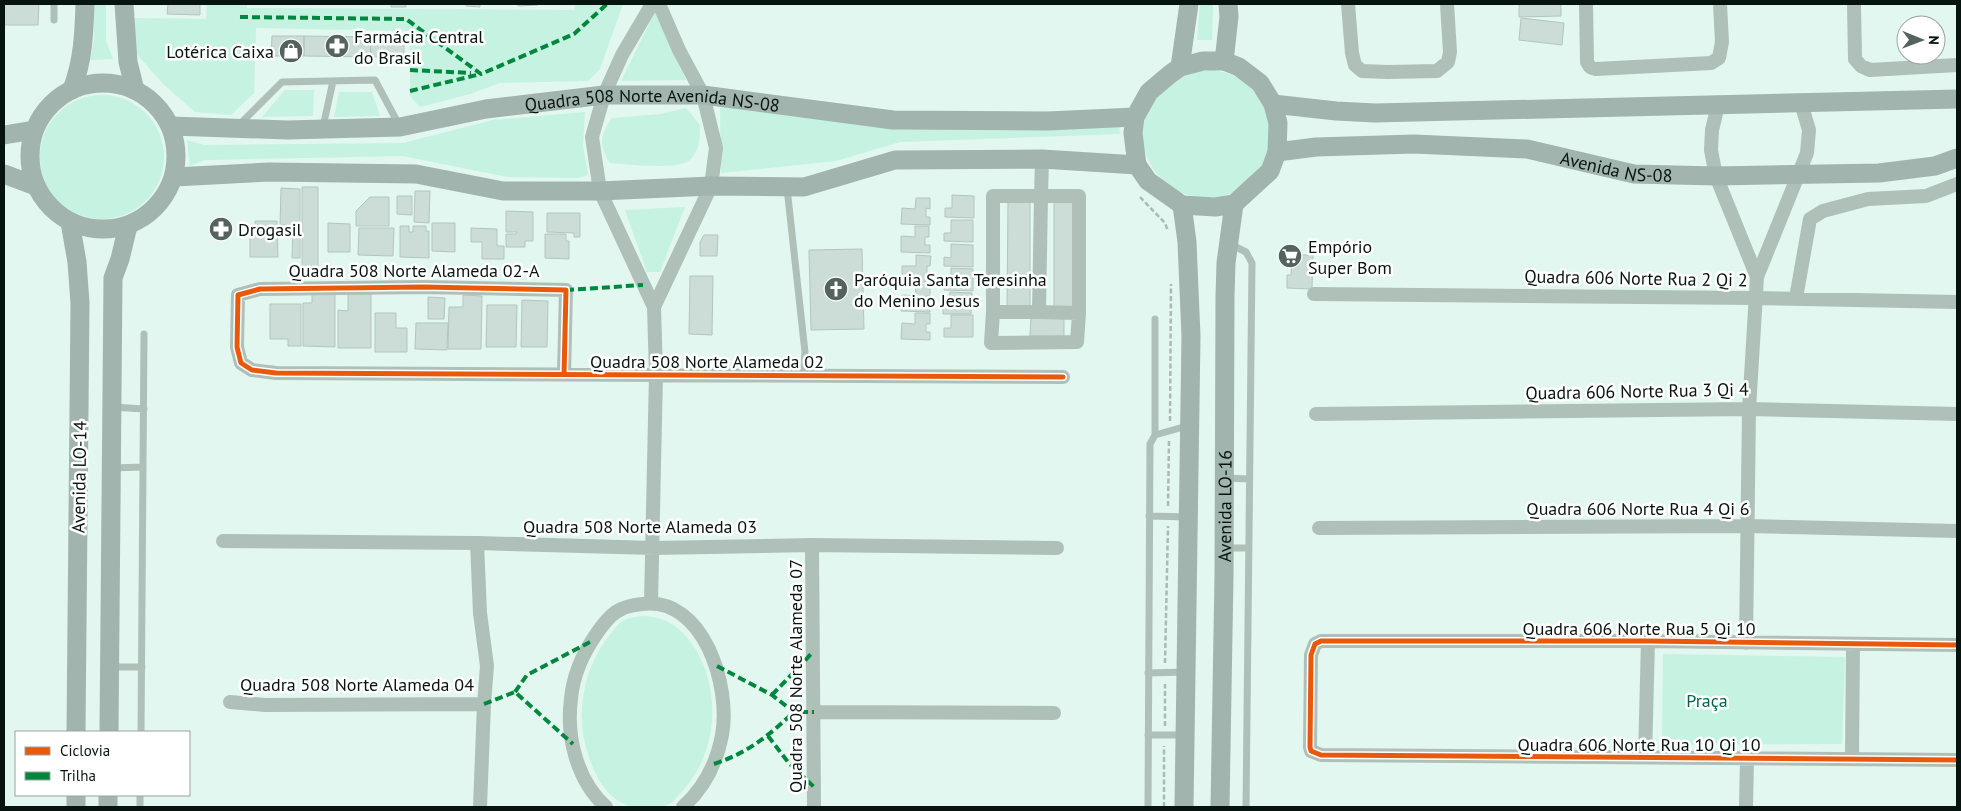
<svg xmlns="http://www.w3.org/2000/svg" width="1961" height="811" font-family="'PT Sans',sans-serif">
  <rect width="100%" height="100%" fill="#e2f7ef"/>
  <!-- green -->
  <path fill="#c5f2e1" d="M94 4H106V41L113 59 90 60 94 41Z
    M207 4H247V8L574 10 575 4H623L600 69 588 81 500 83 470 94 420 107 410 96V31L256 28 254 93 231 115 195 112 162 83 136 53 133 18 206 19Z
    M1200 4H1213L1212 40H1197Z
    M655 12 686 80 621 81Z
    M1143 134a64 64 0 1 1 128 0a64 64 0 1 1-128 0Z
    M285 90H314L313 116 262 117Z
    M339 92H372L380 116 334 117Z
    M40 157a62 62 0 1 1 124 0a62 62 0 1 1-124 0Z
    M720 107 769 108 827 116 901 130 1119 124 1120 134 900 142 836 161 721 173Z
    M686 108 700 125C700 137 700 149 691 159 680 171 628 164 610 163 598 144 600 136 612 118L661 114Z
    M585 112 583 145 588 175 578 178 508 177 403 156 205 160 190 166 187 140 204 145 403 143 493 120Z
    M685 207 660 272H647L625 210Z
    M641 616C667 616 682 628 696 650 721 692 717 751 685 788 680 793 675 801 669 804 660 809 648 807 639 807 612 807 596 779 589 757 575 718 582 674 605 641 610 635 616 625 623 621 627 618 635 617 641 616Z
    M1663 654 1845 657 1842 744 1662 745Z"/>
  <!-- building -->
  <path fill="#ccdcd6" stroke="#b4c5bf" d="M4 4H39L38 25H4Z
    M168 4H200V15L167 14Z
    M387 4H411H406V7H391V4Z
    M466 4H480V7L466 6Z
    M518 4H538V5L518 6Z
    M1519 4H1561V16L1519 17Z
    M1521 18 1564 23 1562 45 1519 40Z
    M272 36H304V56H271Z
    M304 36 370 37 371 57 304 56Z
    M370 37H404V57H371Z
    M302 187H318V267L302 266Z
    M281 188 300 189V225H280Z
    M415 191H430L429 223 414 222Z
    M952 195 974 196V218L945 217V208H952Z
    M397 196H412V215L397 214Z
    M370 197H389V226H356V211Z
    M916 198H930V209L926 208V217H930V225L901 224 902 208 915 209Z
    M1008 200H1030V308H1007Z
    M1054 202H1077V310H1054Z
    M506 211 533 212V241H525V247H506V234H516L517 232H506Z
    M547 213H580V237H574V233L547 232Z
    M951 220H973V242L944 241V233H951Z
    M255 221H277L278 257H250V229H255Z
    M328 223 350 224V252H328Z
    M432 223H455V252L432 251Z
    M400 226H409V232H413V226H426V231H429V258L400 257Z
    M915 226H929V237H925V245H930V253L901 252V236L915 237Z
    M293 227H300V258H292Z
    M359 228H394L393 256 358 255Z
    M471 228 497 229V246H504V259H482V242H471Z
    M545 234H566V241H569V259L545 258Z
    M704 235H718L717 256H700V242Z
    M951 244 973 245V267L944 266V257L951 258Z
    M862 249 864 329 811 330 809 250Z
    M916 255 931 256 930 266H927V275H931V282H902V266H916Z
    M1292 255H1313L1312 289 1287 288V275H1291Z
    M951 268 973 269V291L944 290V281H951Z
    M690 276H713L712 335 689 334Z
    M916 285H930V296H926V304H930V312L901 311 902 295 915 296Z
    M950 292 972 293 971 314H943V305H949Z
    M312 294H335V347L303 346V303H312Z
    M348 294H371V348H338V310L348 311Z
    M463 295 482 296 481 349H448L449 307H463Z
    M428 297 445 298 444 319H428Z
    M522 300 548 301 547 347H521Z
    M270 304H301V346H288V339H270Z
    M487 305H517L516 347H486Z
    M375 313H396V328H407V352H375Z
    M915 313H930V324H926V332H930V340L901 339 902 323 915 324Z
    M951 315H973V337H944V328H951Z
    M1031 315 1064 316V337L1030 336Z
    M416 323H448L447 350 415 349Z"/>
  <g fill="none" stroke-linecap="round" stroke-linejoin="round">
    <!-- path -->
    <path stroke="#abbab4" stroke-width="2.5" stroke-dasharray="5 2.5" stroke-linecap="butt" d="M1140 197 1165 223 1168 231
      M1170 421 1171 284
      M1168 506 1169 441
      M1165 663 1168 526
      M1165 726V684
      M1164 807V746"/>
    <!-- lane -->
    <path stroke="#afc0b9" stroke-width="7" d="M54 20V4
      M239 125 282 82 375 80 399 125
      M323 127 333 81
      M787 188 805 352 803 375
      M1230 244 1246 252 1252 263 1246 807
      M112 407 144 409
      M1155 435V319
      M112 468 143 467
      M1226 478 1249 479
      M1149 516 1188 517
      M1224 548H1249
      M110 667H142
      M1148 673 1185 672
      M141 732 144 334
      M1148 735H1185
      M140 807V795
      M1148 807 1150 444 1155 435 1187 426"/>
    <!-- street -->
    <path stroke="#afc0b9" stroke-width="14" d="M1348 4 1352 53 1355 65 1362 71 1388 72 1437 71 1448 62 1450 52 1447 4
      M1586 4 1587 62 1590 67 1596 69 1711 63 1719 58 1722 42 1720 4
      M1854 4 1855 59 1861 66 1870 70 1957 65
      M1718 105 1712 130 1711 150 1716 176 1757 277
      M993 196H1041L1039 312H993Z
      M1314 294 1755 298 1957 302
      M1796 298 1810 219 1823 211 1868 199 1926 196 1957 184
      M654 307 711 186 716 148 703 95 679 50 659 4
      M993 312 991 343 1077 342 1079 313
      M1039 312 1079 313V196H1041L1042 159
      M564 375 566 290 423 287 260 289 238 295 237 347 241 363 252 370 276 373C538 374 800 375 1063 377
      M1316 414 1749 409 1957 414
      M1319 528 1748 526 1957 531
      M223 541 477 543 654 548 812 545 1057 548
      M477 543 480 613 487 666 484 704 480 807
      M812 545 814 807
      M651 603 656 374 654 307 600 191 592 137 604 95 622 55 652 4
      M1746 643 1749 409 1757 277 1807 153 1809 130 1801 103
      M1957 645 1648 641H1321L1315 644 1311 655 1310 747 1311 751 1321 755 1957 760
      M230 702 265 705 484 704
      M814 712 1054 713
      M1645 757 1648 641
      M1852 759 1853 645
      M606 807C577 781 566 737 571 699 573 675 583 653 597 633 610 614 619 606 642 604 704 596 731 687 722 735 717 762 704 788 683 807
      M1746 807 1747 758"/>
    <!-- secondary -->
    <g stroke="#a1b4ad" stroke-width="19">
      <path d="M124 4 128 62 135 90"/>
      <path d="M1203 61H1224L1239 67 1260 83 1273 104 1278 123 1277 152 1270 171 1234 204 1215 207 1182 205 1148 181 1137 165 1133 133 1135 117 1149 92 1169 75 1180 67Z"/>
      <path d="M1224 61 1229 17 1228 4"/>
      <path d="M1180 67 1189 4"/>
      <circle cx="103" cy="156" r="73"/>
      <path d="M72 90C83 60 84 35 85 4"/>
      <path d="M1273 104 1336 111 1375 113 1957 99"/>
      <path id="s1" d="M171 126 287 130 400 127 486 109 604 95H703L893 120 1048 121 1135 117"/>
      <path d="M4 135 34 130"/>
      <path id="s2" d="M1277 152 1316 147 1414 144 1527 149 1634 174 1716 176 1879 173 1935 166 1957 158"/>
      <path d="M4 174 36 186"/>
      <path d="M174 177 269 172 416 174 503 191H600L711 186 804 187 895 160 1042 159 1137 165"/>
      <path d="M1182 205 1187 242 1191 336 1184 807"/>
      <path d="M70 222 77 262 80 303 76 732"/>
      <path d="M109 732 113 278 120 259 128 226"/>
      <path d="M76 807V795"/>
      <path d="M108 807V795"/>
      <path id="s3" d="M1220 807 1224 576 1225 296 1226 263 1234 204"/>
    </g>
    <!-- quiet -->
    <path stroke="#00873e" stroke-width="4" stroke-dasharray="8 4" stroke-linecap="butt" d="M240 17 406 19 481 74 574 34 607 4
      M410 70 471 73
      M410 91 481 74
      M566 290 643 285
      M717 666 772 695 794 712H814
      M515 692 527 675 590 642
      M772 695 813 652
      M484 704 515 692 573 744
      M768 736 788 762 814 787
      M714 764C749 752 767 737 794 712"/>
    <!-- cycleway casing -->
    <g stroke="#fff" stroke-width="8">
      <path id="cycleway" d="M564 375 566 290 423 287 260 289 238 295 237 347 241 363 252 370 276 373C538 374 800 375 1063 377
        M1957 645 1648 641H1321L1315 644 1311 655 1310 747 1311 751 1321 755 1957 760"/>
    </g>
    <!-- cycleway -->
    <use href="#cycleway" stroke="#e8590c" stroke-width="5"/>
  </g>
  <!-- icons -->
  <defs>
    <g id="pharmacy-disc" transform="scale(1.25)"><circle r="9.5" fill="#54635d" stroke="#fff"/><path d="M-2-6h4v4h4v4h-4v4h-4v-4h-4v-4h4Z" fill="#fff"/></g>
    <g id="shop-disc" transform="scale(1.25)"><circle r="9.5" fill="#54635d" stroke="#fff"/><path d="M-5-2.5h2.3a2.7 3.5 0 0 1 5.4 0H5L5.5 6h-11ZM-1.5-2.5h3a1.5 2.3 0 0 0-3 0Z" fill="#fff"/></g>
    <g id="supermarket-disc" transform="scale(1.25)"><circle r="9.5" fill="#54635d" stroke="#fff"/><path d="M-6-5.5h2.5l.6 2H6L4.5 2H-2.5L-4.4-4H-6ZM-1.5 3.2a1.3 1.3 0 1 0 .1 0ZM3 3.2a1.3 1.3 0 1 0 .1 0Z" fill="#fff"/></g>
    <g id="church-disc" transform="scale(1.25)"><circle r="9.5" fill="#54635d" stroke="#fff"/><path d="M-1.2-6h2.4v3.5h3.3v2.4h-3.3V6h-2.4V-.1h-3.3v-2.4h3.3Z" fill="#fff"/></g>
  </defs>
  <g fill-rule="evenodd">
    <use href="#pharmacy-disc" x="337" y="46"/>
    <use href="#shop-disc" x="291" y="51"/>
    <use href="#pharmacy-disc" x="221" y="229"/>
    <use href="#supermarket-disc" x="1290" y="256"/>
    <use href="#church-disc" x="836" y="289"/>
  </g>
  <g text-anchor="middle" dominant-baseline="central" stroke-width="5" stroke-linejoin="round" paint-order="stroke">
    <!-- poi labels -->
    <g font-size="18" fill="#07130f" stroke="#fff" text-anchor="start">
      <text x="354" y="36">Farmácia Central<tspan x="354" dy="21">do Brasil</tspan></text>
      <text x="274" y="51" text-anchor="end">Lotérica Caixa</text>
      <text x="238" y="229">Drogasil</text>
      <text x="1308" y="246">Empório<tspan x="1308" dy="21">Super Bom</tspan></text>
      <text x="854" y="279">Paróquia Santa Teresinha<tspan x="854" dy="21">do Menino Jesus</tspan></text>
    </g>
    <!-- street labels -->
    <g font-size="18" fill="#07130f" stroke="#fff">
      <text stroke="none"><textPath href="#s1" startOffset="484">Quadra 508 Norte Avenida NS-08</textPath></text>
      <text stroke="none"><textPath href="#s2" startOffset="342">Avenida NS-08</textPath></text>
      <text x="414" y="270">Quadra 508 Norte Alameda 02-A</text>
      <text transform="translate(1636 278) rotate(1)">Quadra 606 Norte Rua 2 Qi 2</text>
      <text x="707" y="361">Quadra 508 Norte Alameda 02</text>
      <text transform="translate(1637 391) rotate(-1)">Quadra 606 Norte Rua 3 Qi 4</text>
      <text transform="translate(79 477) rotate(-89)">Avenida LO-14</text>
      <text stroke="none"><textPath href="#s3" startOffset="301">Avenida LO-16</textPath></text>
      <text x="1638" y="508">Quadra 606 Norte Rua 4 Qi 6</text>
      <text x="640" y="526">Quadra 508 Norte Alameda 03</text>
      <text x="1639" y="628">Quadra 606 Norte Rua 5 Qi 10</text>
      <text transform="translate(795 676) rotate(-90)">Quadra 508 Norte Alameda 07</text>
      <text x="357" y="684">Quadra 508 Norte Alameda 04</text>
      <text x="1639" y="744">Quadra 606 Norte Rua 10 Qi 10</text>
    </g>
    <!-- park labels -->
    <g font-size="18" fill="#03644d" stroke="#fff">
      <text x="1707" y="700">Praça</text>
    </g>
  </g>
  <!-- border -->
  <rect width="1961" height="811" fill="none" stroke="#07130f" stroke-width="10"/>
  <!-- legend -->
  <rect x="15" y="731" width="175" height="65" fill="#ffffff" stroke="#9ca19f"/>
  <rect x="25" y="747" width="25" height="8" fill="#e8590c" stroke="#9ca19f"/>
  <text x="60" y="756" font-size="15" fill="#07130f">Ciclovia</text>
  <rect x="25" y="772" width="25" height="8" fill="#00873e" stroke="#9ca19f"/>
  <text x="60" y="781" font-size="15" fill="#07130f">Trilha</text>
  <!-- north arrow -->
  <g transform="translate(1921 40) rotate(91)"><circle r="24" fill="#ffffff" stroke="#9ca19f"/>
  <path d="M0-4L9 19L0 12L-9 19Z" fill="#54635d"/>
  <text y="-8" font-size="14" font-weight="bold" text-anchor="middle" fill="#07130f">N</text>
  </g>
</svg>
